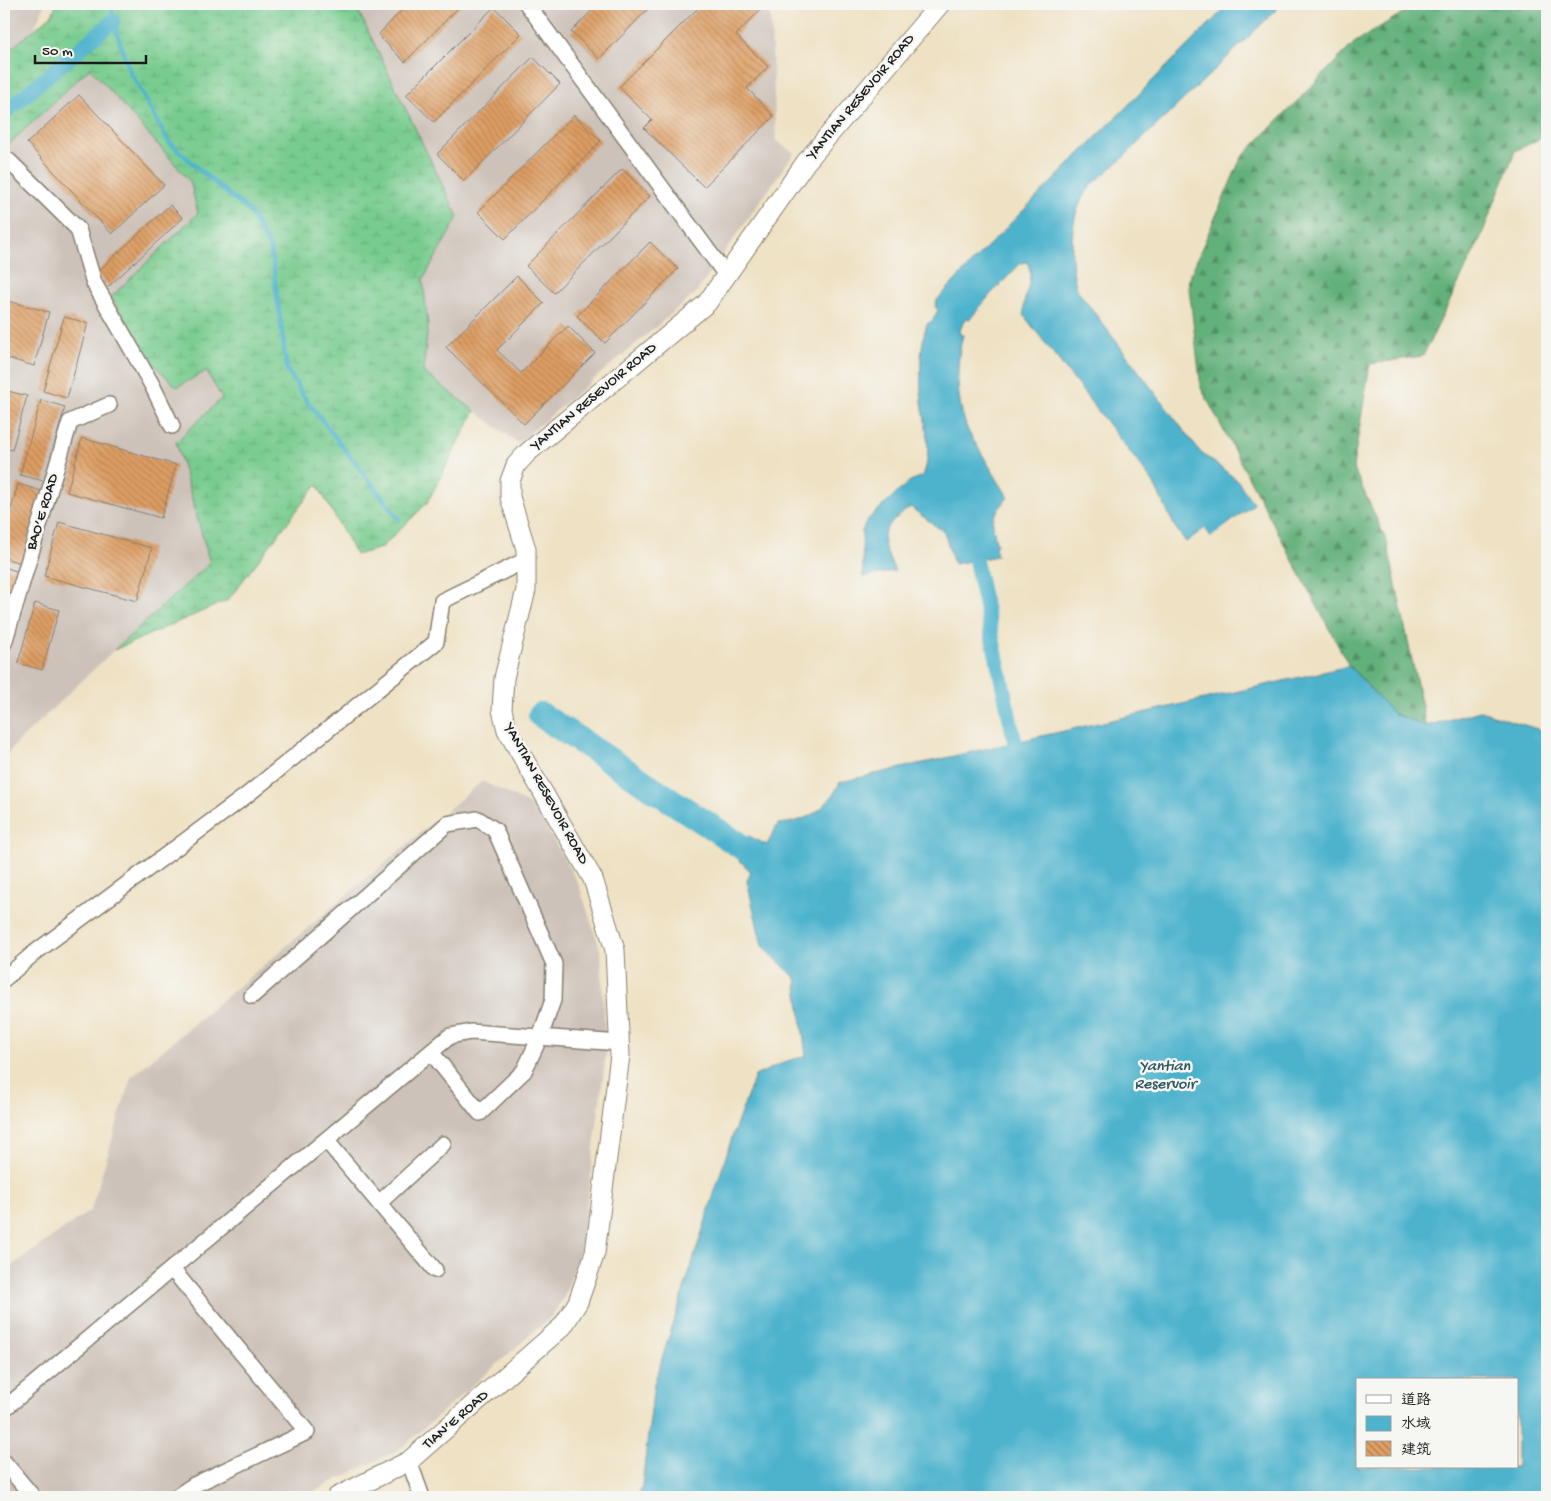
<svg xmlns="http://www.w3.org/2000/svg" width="1551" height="1501" font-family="'Gochi Hand','LXGW WenKai TC',sans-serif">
  <defs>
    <pattern id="forest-firs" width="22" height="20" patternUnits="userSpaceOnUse" patternTransform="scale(1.25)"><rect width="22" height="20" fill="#62b07a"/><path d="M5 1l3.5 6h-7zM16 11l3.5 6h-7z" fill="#508e63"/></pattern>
    <pattern id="wetland-marsh" width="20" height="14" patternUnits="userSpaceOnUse" patternTransform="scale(1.25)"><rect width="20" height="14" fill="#78cc8f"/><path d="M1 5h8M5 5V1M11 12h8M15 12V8" fill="none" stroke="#67af7b"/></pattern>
    <pattern id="building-back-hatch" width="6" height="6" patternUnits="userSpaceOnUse" patternTransform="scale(1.25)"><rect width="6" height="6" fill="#de9e63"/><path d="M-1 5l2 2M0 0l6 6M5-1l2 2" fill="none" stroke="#b38051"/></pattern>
  </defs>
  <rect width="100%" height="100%" fill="#f6f6f2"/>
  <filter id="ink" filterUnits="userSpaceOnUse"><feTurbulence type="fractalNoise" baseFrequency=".02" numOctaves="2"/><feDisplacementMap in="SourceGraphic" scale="10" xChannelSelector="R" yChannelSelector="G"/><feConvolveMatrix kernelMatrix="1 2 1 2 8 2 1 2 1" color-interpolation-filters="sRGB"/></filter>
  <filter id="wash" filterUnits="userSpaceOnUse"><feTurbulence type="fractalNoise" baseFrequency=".0096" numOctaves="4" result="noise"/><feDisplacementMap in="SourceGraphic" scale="20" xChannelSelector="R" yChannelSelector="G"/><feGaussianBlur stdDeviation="1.12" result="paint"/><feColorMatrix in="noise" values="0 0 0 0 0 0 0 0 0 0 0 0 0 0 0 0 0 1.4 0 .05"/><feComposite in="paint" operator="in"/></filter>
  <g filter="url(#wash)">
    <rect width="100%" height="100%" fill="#efe2c4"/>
    <!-- industrial -->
    <path fill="#cdc2b9" d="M4 4H45L34 29 4 54Z
      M355 4H770L776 141 794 153 696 293 518 443 423 372 428 325 423 280 458 217Z
      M90 68 190 181 198 214 111 297 150 361 177 387 206 371 222 398 176 442 210 563 114 650 16 744 4 758V149Z
      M482 781 535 807 579 885 601 952 606 1054 581 1249 565 1295 552 1316 400 1449 302 1497H4V1271L91 1210 131 1077Z"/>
    <!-- forest -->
    <path fill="url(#forest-firs)" stroke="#3f664b" d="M1417 4H1547V135L1515 151 1481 237 1423 356 1370 364 1353 467 1387 542 1426 726 1394 714 1349 666 1201 388 1188 280 1241 158 1354 43Z"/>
    <!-- wetland -->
    <path fill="url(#wetland-marsh)" stroke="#4a7456" d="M57 4H355L458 217 423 280 428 325 423 372 475 411 427 503 381 548 356 555 317 484 228 600 114 650 210 563 176 442 222 398 206 371 177 387 150 361 111 297 198 213 190 181 90 68 4 149V54L51 16Z"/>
    <!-- water -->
    <path fill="#4eb3cd" stroke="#356874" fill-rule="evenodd" d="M1229 4H1282C1234 52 1185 98 1136 145 1128 153 1120 161 1111 168 1099 179 1085 188 1079 205 1070 227 1069 269 1078 291L1200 452 1237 480 1254 504 1211 537 1205 528 1186 542 1175 527 1153 482 1025 317C1019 299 1037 280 1027 262L1021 263 990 295 970 319 965 318 959 333 963 335C955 367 956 400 968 431L1008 497C991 520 990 517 997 545L995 546 997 556 954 564 944 532 910 507C879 532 877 533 895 571L863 577 862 531 867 520 910 481 923 476C934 449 923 420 921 392 920 369 920 346 927 324L932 321 938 310 935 307 937 300 982 252Z
      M1349 666 1394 714 1426 726 1480 711 1547 732V1497H638L642 1486 654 1384 733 1134 755 1076 787 1061 806 1056 796 978 762 946 747 881 751 872 736 857 749 836 767 845 778 824C807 822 828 809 840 782ZM1357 1380H1517V1467H1357Z"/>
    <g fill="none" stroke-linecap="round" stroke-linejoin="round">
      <!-- stream -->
      <path stroke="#4eb3cd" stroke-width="4.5" d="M112 4 113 21 129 69 168 141 202 172 250 212 271 250 287 370 304 397 399 519"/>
      <!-- canal -->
      <path stroke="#4eb3cd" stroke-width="15" d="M4 113 113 21
        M971 540 1015 742 1011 762"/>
      <!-- river -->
      <path stroke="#4eb3cd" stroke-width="26" d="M541 715 742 847"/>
    </g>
    <g id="blocks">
      <!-- building -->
      <path fill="url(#building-back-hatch)" d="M408 4H462L405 62 378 35Z
        M598 4H653L599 59 571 32Z
        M702 4H761L764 6 736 35 768 67 747 88 774 116 704 187 644 128 652 120 619 87Z
        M494 7 521 34 434 122 406 95Z
        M533 57 560 84 464 181 437 154Z
        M79 95 164 185 112 234 27 143Z
        M574 115 601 141 505 239 478 212Z
        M622 169 650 196 554 293 526 266Z
        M170 205 183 218 109 286 96 273Z
        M650 242 678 269 605 343 577 316Z
        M517 276 544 303 497 350 521 373 568 326 595 353 524 424 446 347Z
        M4 300 49 312 34 366 4 357Z
        M64 317 88 323 67 398 43 391Z
        M4 390 27 396 12 450 4 448Z
        M41 400 65 407 44 481 20 475Z
        M82 438 176 465 161 518 67 492Z
        M18 484 42 491 21 563 4 558V534Z
        M59 522 152 548 137 601 44 576Z
        M4 567 19 572 4 624Z
        M35 603 59 610 42 670 18 663Z"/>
    </g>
  </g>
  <g filter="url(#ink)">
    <use href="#blocks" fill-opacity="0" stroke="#867f70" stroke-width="1"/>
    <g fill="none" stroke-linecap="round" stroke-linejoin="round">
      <!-- minor casing -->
      <g stroke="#867f70" stroke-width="18">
        <path id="minor" d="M527 4 726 275
          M4 165 9 161 78 229 94 283 152 385 172 426
          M4 643 70 422 109 405
          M4 979 33 954 247 795 436 642 442 601 526 560
          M252 996 447 824 478 819 495 830 554 964 553 1000 540 1037 524 1071 480 1113 431 1052
          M326 1140 435 1270
          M379 1203 443 1144
          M172 1269 307 1432 194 1485 176 1497
          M4 1409 450 1036 471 1032 620 1043
          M409 1461 422 1497
          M4 1462 33 1497"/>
      </g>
      <!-- major casing -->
      <g stroke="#867f70" stroke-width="21">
        <path id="major" d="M337 1497 409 1461 563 1326 578 1302 595 1253 620 1055 615 950 593 879 507 730 502 710 504 678 526 590V549L510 497V481L516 465 527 453 707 303 806 162 940 4"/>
      </g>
      <!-- minor -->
      <use href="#minor" stroke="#fff" stroke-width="15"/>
      <!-- major -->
      <use href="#major" stroke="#fff" stroke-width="19"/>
    </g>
  </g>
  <g text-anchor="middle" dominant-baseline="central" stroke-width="5" stroke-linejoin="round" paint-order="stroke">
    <!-- street labels -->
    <g font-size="15" fill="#1c1c1c" stroke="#f6f6f2">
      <text transform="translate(861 97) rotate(-50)">YANTIAN RESEVOIR ROAD</text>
      <text transform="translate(594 397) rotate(-40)">YANTIAN RESEVOIR ROAD</text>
      <text transform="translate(43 512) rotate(-73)">BAO’E ROAD</text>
      <text transform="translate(546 794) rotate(61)">YANTIAN RESEVOIR ROAD</text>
      <text transform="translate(456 1420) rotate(-41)">TIAN’E ROAD</text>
    </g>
    <!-- water labels -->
    <g font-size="16" font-style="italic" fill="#305863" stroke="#f6f6f2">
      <text x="1165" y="1067">Yantian<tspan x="1165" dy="18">Reservoir</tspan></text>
    </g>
  </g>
  <!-- margin -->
  <rect width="1551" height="1501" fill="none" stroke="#f6f6f2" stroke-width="20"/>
  <!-- legend -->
  <rect x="1356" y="1378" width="162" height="90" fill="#f6f6f2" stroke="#9f9f9c"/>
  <rect x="1366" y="1395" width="25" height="8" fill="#ffffff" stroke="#9f9f9c"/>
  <text x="1401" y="1404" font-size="15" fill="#1c1c1c">道路</text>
  <rect x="1366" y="1416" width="25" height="15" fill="#4eb3cd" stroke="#9f9f9c"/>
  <text x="1401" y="1428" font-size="15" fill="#1c1c1c">水域</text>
  <rect x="1366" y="1441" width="25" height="15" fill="url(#building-back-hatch)" stroke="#9f9f9c"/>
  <text x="1401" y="1454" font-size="15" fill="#1c1c1c">建筑</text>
  <!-- scale -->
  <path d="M35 55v8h111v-8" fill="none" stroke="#1c1c1c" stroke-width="2.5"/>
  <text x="42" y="55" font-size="15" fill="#1c1c1c" stroke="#f6f6f2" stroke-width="4" paint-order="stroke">50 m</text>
</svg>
